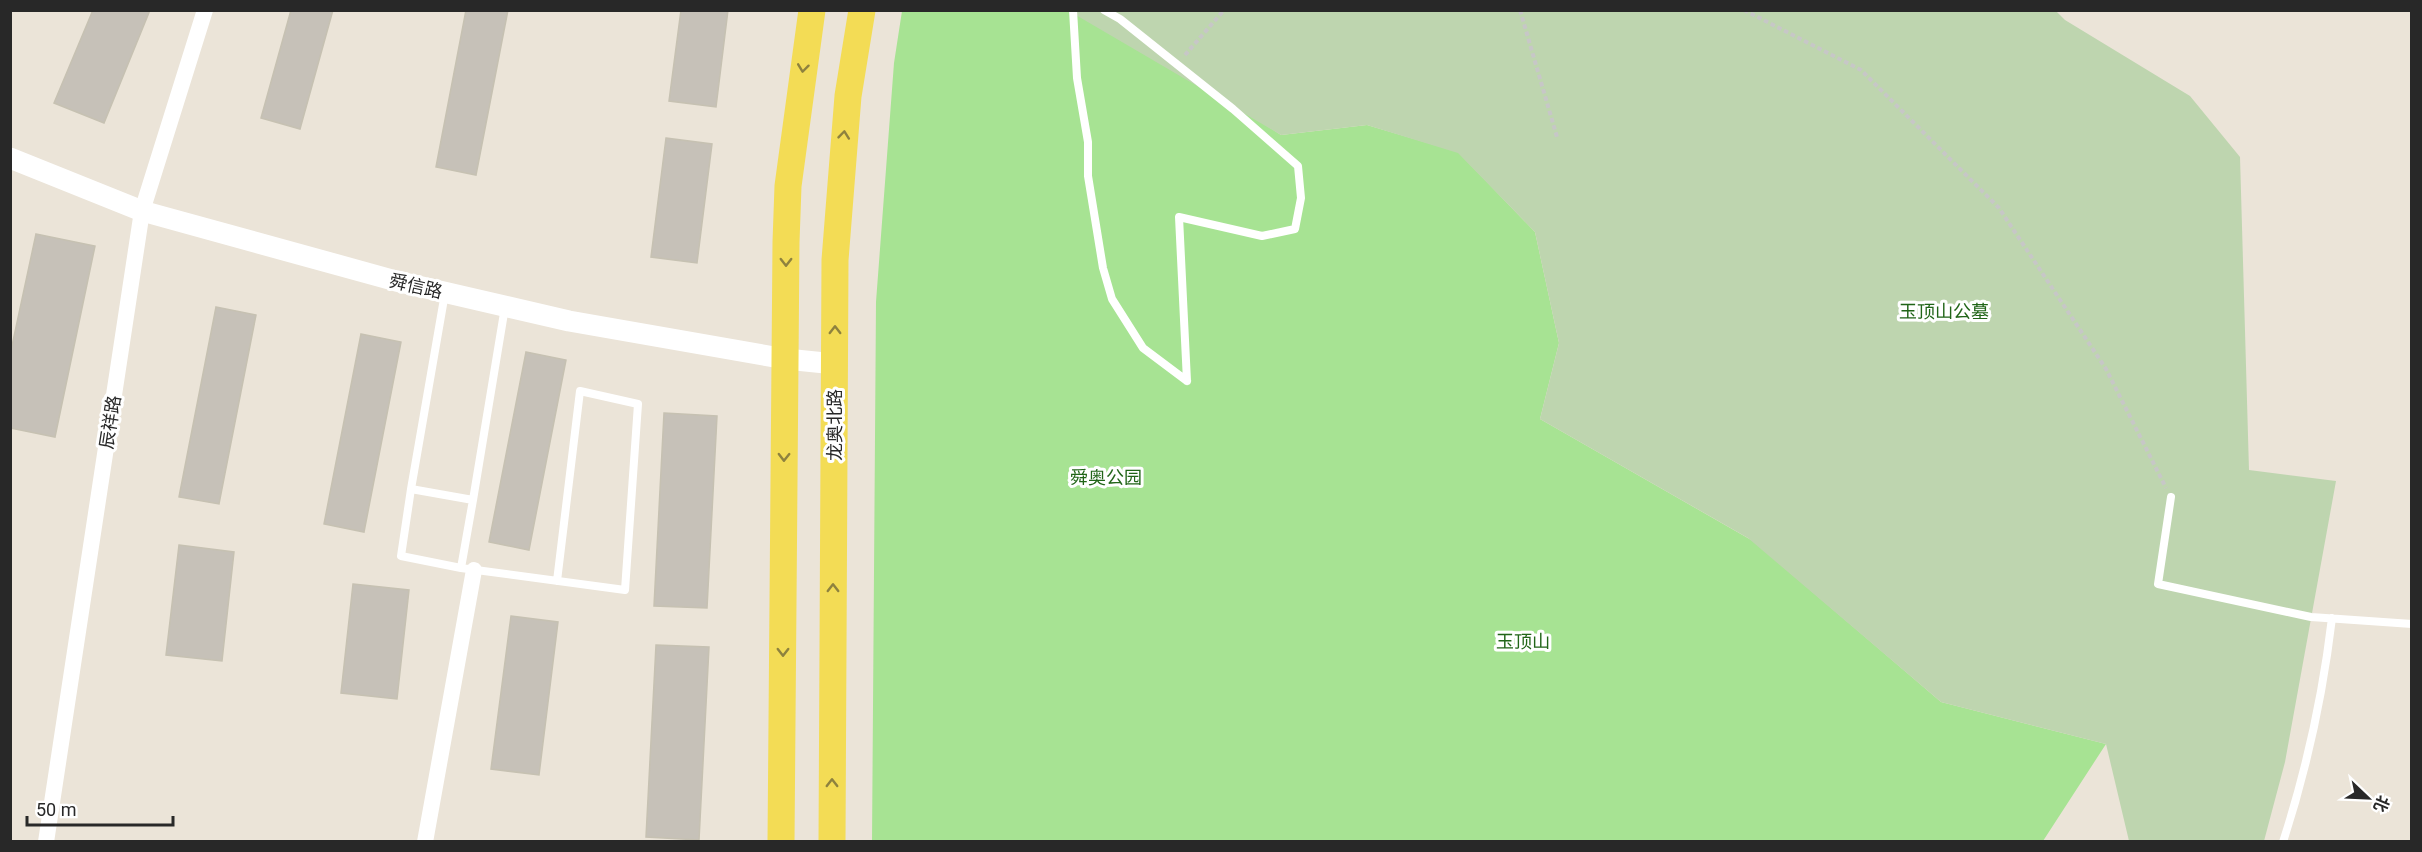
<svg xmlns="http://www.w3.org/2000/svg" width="2422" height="852" font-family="Roboto,'Noto Sans SC',sans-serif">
  <rect width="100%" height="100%" fill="#ebe4d8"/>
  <!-- green -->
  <path fill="#a7e393" d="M902 11H1091L1281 135 1367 125 1458 152 1535 232 1559 343 1540 419 1753 541 1941 702 2106 744 2043 841 872 842 876 302 894 63Z"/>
  <!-- cemetery -->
  <path fill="#bed5af" d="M1069 11H2056L2065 20 2190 96 2240 157 2249 470 2336 481 2285 762 2264 841H2129L2106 744 1941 702 1748 538 1540 419 1559 343 1535 232 1458 153 1367 125 1281 135Z"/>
  <!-- building -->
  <path fill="#c6c1b8" stroke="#c6c1b2" stroke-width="1.5" d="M93 10H150L104 123 54 103Z
    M291 10H333L300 129 261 118Z
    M466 10H508L476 175 436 167Z
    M681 10H728L716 107 669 101Z
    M666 138 712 144 697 263 651 257Z
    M36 234 95 246 55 437 10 428V355Z
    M216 307 256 315 219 504 179 497Z
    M361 334 401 342 364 532 324 524Z
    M526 352 566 360 529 550 489 542Z
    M664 413 717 416 707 608 654 606Z
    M179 545 234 552 222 661 166 655Z
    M353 584 409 590 397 699 341 693Z
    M511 616 558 622 539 775 491 769Z
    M656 645 709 647 699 840 646 837Z"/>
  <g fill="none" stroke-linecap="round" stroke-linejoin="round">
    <!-- path -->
    <path stroke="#c7c7c7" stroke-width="4" stroke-dasharray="4.5 3" stroke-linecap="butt" d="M1520 10 1557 137
      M1744 10 1861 70 1999 208 2106 369 2166 488
      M1185 55 1224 10"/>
    <!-- service -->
    <path stroke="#fff" stroke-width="8" d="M1073 10 1077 78 1088 142V176L1103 268 1112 299 1143 348 1187 381
      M1104 10 1120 19 1233 109 1298 166 1301 198 1295 229 1262 236 1179 217 1187 381
      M445 293 411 489 473 500 505 307
      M411 489 401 556 461 568 473 500
      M2171 497 2158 584 2311 617 2412 624
      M461 568 625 590 638 404 580 391 557 581
      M2283 842C2307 768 2323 694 2332 618"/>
    <!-- minor -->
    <path stroke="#fff" stroke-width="16" d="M46 842 142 211 205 10
      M425 842 474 570"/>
    <!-- tertiary -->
    <path stroke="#fff" stroke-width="21" d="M10 158 142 211 396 281 569 321 786 359 835 364"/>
    <!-- primary -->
    <path stroke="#f3dc55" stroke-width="27" d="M781 842 786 242 788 186 812 10
      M832 842 835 260 848 96 862 10"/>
  </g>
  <!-- one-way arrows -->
  <defs><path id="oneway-chevron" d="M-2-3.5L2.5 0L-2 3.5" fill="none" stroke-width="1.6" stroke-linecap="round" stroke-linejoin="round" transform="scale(1.5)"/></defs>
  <g stroke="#8e823e">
    <use href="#oneway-chevron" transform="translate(803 68) rotate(97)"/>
    <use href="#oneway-chevron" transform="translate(844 135) rotate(-84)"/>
    <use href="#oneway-chevron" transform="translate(786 262) rotate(90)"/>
    <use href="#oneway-chevron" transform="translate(835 330) rotate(-90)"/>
    <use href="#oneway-chevron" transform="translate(784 457) rotate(91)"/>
    <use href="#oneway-chevron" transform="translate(833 588) rotate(-90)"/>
    <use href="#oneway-chevron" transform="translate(783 652) rotate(90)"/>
    <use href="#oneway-chevron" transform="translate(832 783) rotate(-90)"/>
  </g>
  <g text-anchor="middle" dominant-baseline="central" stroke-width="6" stroke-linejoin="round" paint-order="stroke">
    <!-- street labels -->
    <g font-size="18" fill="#282828" stroke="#fff">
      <text transform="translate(416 286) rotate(13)">舜信路</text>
      <text transform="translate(110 422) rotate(-81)">辰祥路</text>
      <text transform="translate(834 425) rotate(-90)">龙奥北路</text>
    </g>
    <!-- park labels -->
    <g font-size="18" fill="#216518" stroke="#fff">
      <text x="1944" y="311">玉顶山公墓</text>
      <text x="1106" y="477">舜奥公园</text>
      <text x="1523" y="641">玉顶山</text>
    </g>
  </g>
  <!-- border -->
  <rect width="2422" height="852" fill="none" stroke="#282828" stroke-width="24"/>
  <!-- north arrow -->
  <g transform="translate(2368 798) rotate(113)" stroke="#ffffff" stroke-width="4.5" paint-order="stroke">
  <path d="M0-4.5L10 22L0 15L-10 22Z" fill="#282828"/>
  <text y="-9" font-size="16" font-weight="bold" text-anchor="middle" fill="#282828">北</text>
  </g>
  <!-- scale -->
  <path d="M27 816v9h146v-9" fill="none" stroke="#282828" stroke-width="3"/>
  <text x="36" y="816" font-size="18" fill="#282828" stroke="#ffffff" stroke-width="4.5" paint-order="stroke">50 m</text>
</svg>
